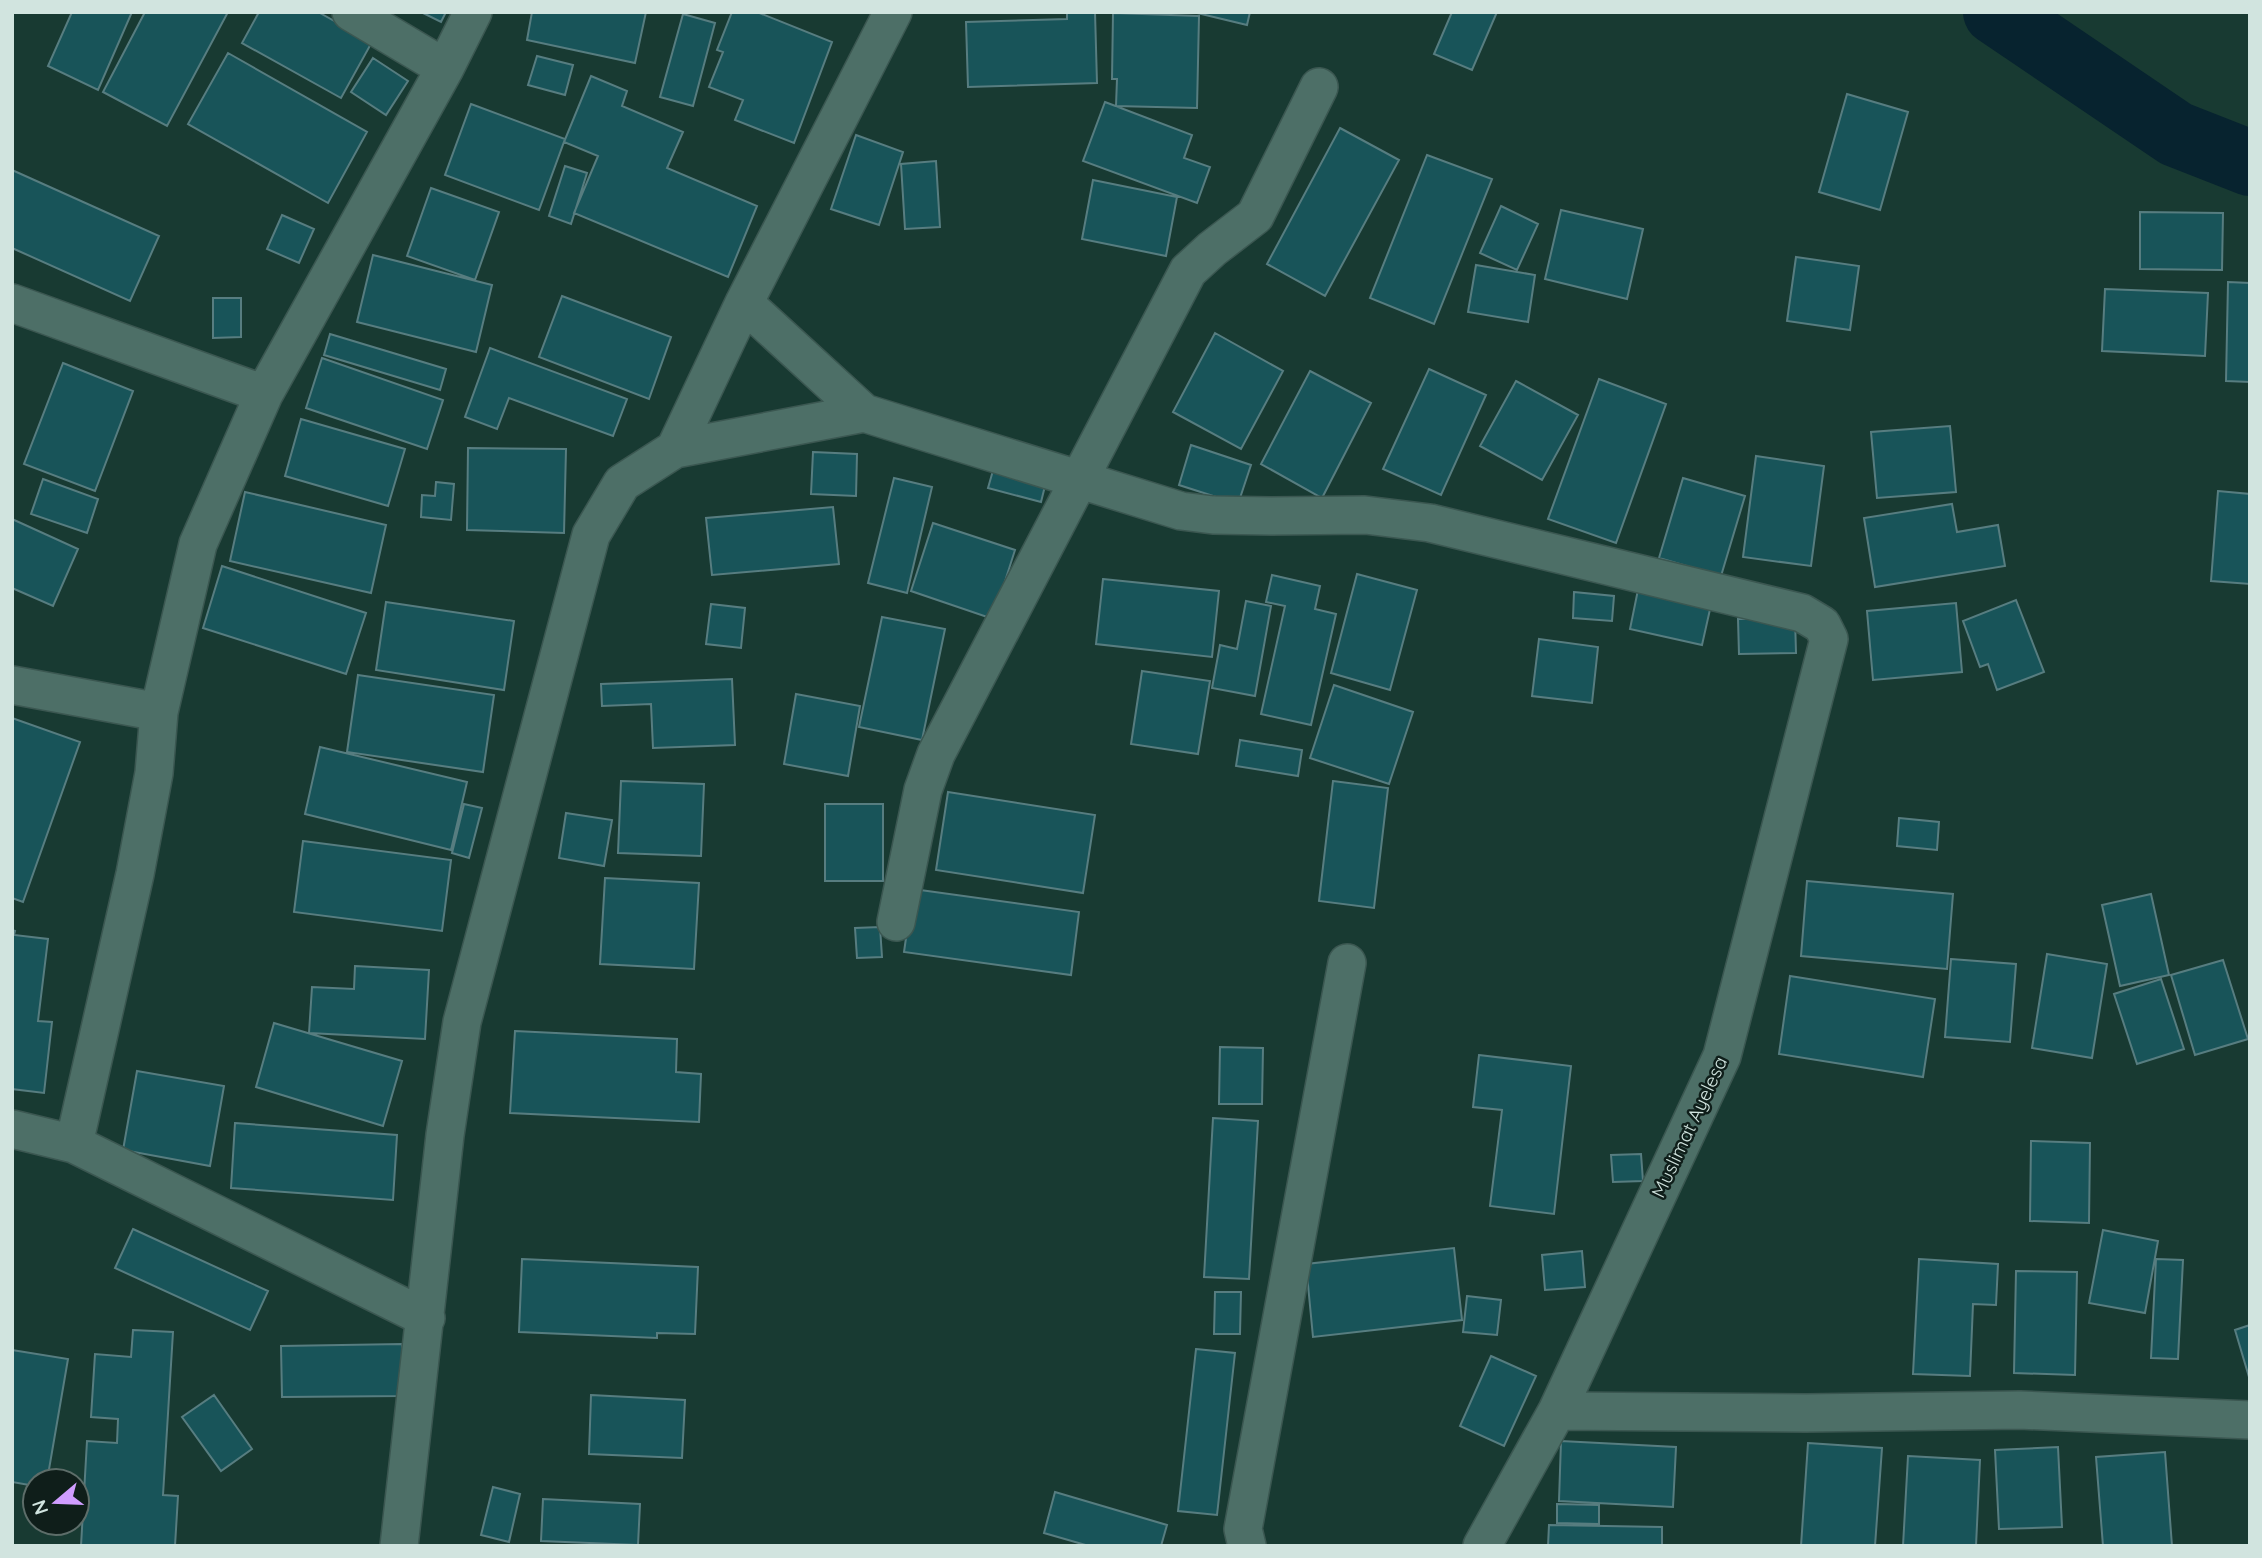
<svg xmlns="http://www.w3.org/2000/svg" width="2262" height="1558" font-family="Quicksand,sans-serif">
  <rect width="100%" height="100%" fill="#183a32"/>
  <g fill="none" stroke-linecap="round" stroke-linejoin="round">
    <!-- river -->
    <path stroke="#07232f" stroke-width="66" d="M1996 12 2176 134 2250 163"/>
  </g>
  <!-- building -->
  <path fill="#185459" stroke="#577d80" stroke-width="2" d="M72 12H132L98 90 48 66Z
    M145 12H228L167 126 103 92Z
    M259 12H318L372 42 341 98 242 43Z
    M421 12H446L441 22Z
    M532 12H646L635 63 527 40Z
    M732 12H757L832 42 794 143 735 120 743 100 709 87 723 52 717 50Z
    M1067 12H1095L1097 83 968 87 966 22 1067 19Z
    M1193 12H1250L1247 25Z
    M1452 12H1497L1472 70 1434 54Z
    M1113 13 1199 16 1197 108 1116 106 1117 79H1112Z
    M683 14 715 23 693 106 660 97Z
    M228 53 367 132 328 203 188 124Z
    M537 56 573 65 565 95 528 85Z
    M373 58 408 81 386 115 351 92Z
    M591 76 627 91 622 106 683 132 667 168 757 206 728 277 574 213 598 156 564 142Z
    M1847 94 1908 112 1880 210 1819 192Z
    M1105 102 1192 135 1184 158 1210 167 1197 203 1083 161Z
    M471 104 565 139 539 210 445 175Z
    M1340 128 1399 160 1325 296 1267 264Z
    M856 135 903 152 879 225 831 209Z
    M1427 155 1492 179 1434 324 1370 298Z
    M936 161 940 227 905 229 901 164Z
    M565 166 587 173 571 224 549 216Z
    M12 170 159 236 130 301 12 248Z
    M1093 180 1177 197 1166 256 1082 239Z
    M431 188 499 212 475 280 407 256Z
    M1501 206 1538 224 1517 270 1480 253Z
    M1561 210 1643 229 1627 299 1545 279Z
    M2140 212 2223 213 2222 270 2140 269Z
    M282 215 314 229 299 263 267 249Z
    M373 255 492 285 476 352 357 322Z
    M1796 257 1859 266 1850 330 1787 321Z
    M1476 265 1535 275 1528 322 1468 312Z
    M2228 282 2250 283V382L2226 381Z
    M2105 289 2208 293 2205 356 2102 351Z
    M562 296 671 337 649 399 539 357Z
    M213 298H241V337L213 338Z
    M1215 333 1283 371 1241 449 1173 412Z
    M330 334 446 369 440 390 324 355Z
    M490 348 627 399 613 436 509 398 497 429 465 417Z
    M322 358 443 400 427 449 306 408Z
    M63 363 133 391 95 491 24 464Z
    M1429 369 1486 395 1441 495 1383 469Z
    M1310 371 1371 403 1322 498 1261 464Z
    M1599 379 1666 404 1616 543 1548 519Z
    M1516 381 1578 415 1542 480 1480 446Z
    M301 419 405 449 388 506 285 476Z
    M1950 426 1956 492 1877 498 1871 432Z
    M1191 445 1251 465 1238 504 1179 485Z
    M468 448 566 449 564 533 467 530Z
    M813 452 857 454 856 496 811 494Z
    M1756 456 1824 466 1811 566 1743 557Z
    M994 467 1046 482 1041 502 988 488Z
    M894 478 932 487 907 593 868 583Z
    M1683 478 1745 496 1721 576 1659 558Z
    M43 479 98 499 87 533 31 514Z
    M436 482 454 484 451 520 421 517 422 495 435 496Z
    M2218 491 2250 494V584L2211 581Z
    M245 492 386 525 371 593 230 561Z
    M1952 504 1957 532 1998 525 2005 566 1875 587 1864 518Z
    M833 507 839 564 712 575 706 518Z
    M12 519 78 549 53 606 12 588Z
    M933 523 1015 550 993 619 911 591Z
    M222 566 366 613 346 674 203 628Z
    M1357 574 1417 590 1390 690 1331 673Z
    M1272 575 1320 586 1315 609 1336 614 1311 725 1261 714 1285 606 1266 602Z
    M1103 579 1219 591 1212 657 1096 644Z
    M1640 580 1713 596 1702 645 1630 629Z
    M1574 592 1614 596 1612 621 1573 618Z
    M2016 600 2044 672 1997 690 1988 664 1980 667 1963 621Z
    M1246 601 1271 606 1255 696 1212 688 1220 645 1237 649Z
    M386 602 514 621 504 690 376 670Z
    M1956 603 1962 672 1873 680 1867 611Z
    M711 604 745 608 741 648 706 644Z
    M882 617 945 629 922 740 859 727Z
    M1795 618 1796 653 1739 654 1738 619Z
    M1539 639 1598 647 1592 703 1532 696Z
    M1142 671 1210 681 1198 754 1131 744Z
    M358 675 494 695 483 772 347 752Z
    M732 679 735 745 653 748 651 704 602 706 601 684Z
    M1334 685 1413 712 1389 784 1310 758Z
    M796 694 860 706 848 776 784 764Z
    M12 718 80 742 23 902 12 898Z
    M1240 740 1302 750 1298 776 1236 766Z
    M320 747 467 782 451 850 305 814Z
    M621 781 704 784 701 856 618 853Z
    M1333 781 1388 788 1374 908 1319 901Z
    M948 792 1095 815 1083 893 936 870Z
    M464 804 482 808 469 858 452 853Z
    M825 804H883V881H825Z
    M566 813 612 820 604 866 559 858Z
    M1899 818 1939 822 1937 850 1897 846Z
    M303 841 451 860 442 931 294 912Z
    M605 878 699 883 694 969 600 964Z
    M1807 881 1953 894 1947 969 1801 956Z
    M913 889 1079 912 1071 975 904 952Z
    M2151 894 2169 975 2120 986 2102 905Z
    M880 927 882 957 857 958 855 928Z
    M12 930 15 931 14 935 48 939 38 1021 52 1022 44 1093 12 1089Z
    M2047 954 2107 964 2092 1058 2032 1048Z
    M1951 959 2016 964 2010 1042 1945 1037Z
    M2223 960 2248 1039 2195 1055 2171 975Z
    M355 966 429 970 425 1039 309 1033 312 987 354 989Z
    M1790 976 1935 999 1923 1077 1779 1054Z
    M2161 979 2184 1049 2137 1064 2114 994Z
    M274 1023 402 1061 383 1126 256 1087Z
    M515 1031 677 1039 676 1072 701 1074 699 1122 510 1113Z
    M1220 1047 1263 1048 1262 1104H1219Z
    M1479 1055 1571 1066 1554 1214 1490 1206 1502 1110 1473 1107Z
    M137 1071 224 1086 210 1166 123 1150Z
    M1213 1118 1258 1121 1249 1279 1204 1277Z
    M235 1123 397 1135 393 1200 231 1188Z
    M2031 1141 2090 1143 2089 1223 2030 1221Z
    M1641 1154 1643 1181 1613 1182 1611 1155Z
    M133 1229 268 1291 250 1330 115 1268Z
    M2103 1230 2158 1241 2145 1313 2089 1303Z
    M1454 1248 1462 1320 1313 1337 1306 1264Z
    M1582 1251 1585 1287 1545 1290 1542 1255Z
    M522 1259 698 1267 695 1334 657 1333V1338L519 1332Z
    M1919 1259 1998 1264 1996 1305 1973 1304 1970 1376 1913 1374Z
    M2156 1259 2183 1260 2178 1359 2151 1358Z
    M2016 1271 2077 1272 2075 1375 2014 1373Z
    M1215 1292H1241L1240 1334H1214Z
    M1467 1296 1501 1300 1497 1335 1463 1332Z
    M2250 1325V1377H2249L2235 1330Z
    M133 1330 173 1332 163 1495 178 1496 175 1546H81L87 1441 117 1443 118 1419 91 1417 95 1354 131 1357Z
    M402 1344 403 1396 282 1397 281 1346Z
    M1196 1349 1235 1353 1217 1515 1178 1511Z
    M12 1350 68 1359 47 1481H35V1486L12 1482Z
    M1491 1356 1536 1376 1504 1446 1460 1426Z
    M214 1395 252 1449 221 1471 182 1417Z
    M591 1395 685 1400 682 1458 589 1454Z
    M1561 1441 1676 1447 1673 1507 1559 1501Z
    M1808 1443 1882 1448 1875 1546H1801Z
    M2058 1447 2062 1527 1999 1529 1995 1450Z
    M2165 1452 2172 1546H2103L2096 1457Z
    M1908 1456 1980 1460 1976 1546H1903Z
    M493 1487 520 1494 509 1542 481 1535Z
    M1055 1492 1167 1525 1161 1546H1089L1044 1533Z
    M543 1499 640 1504 638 1545 541 1541Z
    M1557 1504 1599 1505V1524L1557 1523Z
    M1549 1525 1662 1527V1546H1548Z"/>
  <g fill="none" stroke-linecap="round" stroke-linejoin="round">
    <!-- minor casing -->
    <g stroke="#3b5751" stroke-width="40">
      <path id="minor" d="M351 12 445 68
        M12 303 264 394
        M744 303 864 413 1181 511 1213 515 1271 516 1365 515 1430 523 1802 613 1822 625 1829 639 1722 1056 1557 1411 1482 1546
        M675 449 864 413
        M12 685 159 712
        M896 922 923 790 936 754 1188 271 1212 249 1255 216 1319 87
        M12 1129 74 1144 426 1318
        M74 1144 135 874 154 773 159 712 198 544 264 394 445 68 473 12
        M1557 1411 1806 1413 2020 1410 2250 1420
        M399 1546 445 1135 462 1022 591 535 622 483 675 449 744 303 893 12
        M1247 1546 1243 1529 1347 963"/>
    </g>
    <!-- minor -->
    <use href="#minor" stroke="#4d6f67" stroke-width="37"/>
  </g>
  <g text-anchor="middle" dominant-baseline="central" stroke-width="5" stroke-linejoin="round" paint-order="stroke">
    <!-- street labels -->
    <g font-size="19" fill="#d1e4df" stroke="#0f1e1a">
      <text transform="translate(1689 1127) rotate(-65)">Muslimat Ayelesa</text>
    </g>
  </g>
  <!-- border -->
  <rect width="2262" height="1558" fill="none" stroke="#d1e4df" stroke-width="28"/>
  <!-- north arrow -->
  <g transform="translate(56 1502) rotate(251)"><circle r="33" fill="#0f1e1a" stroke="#5d6d69" stroke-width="2"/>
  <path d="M0-5L12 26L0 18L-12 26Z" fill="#d09dff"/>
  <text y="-10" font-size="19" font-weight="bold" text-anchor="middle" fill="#d1e4df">N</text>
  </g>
</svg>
